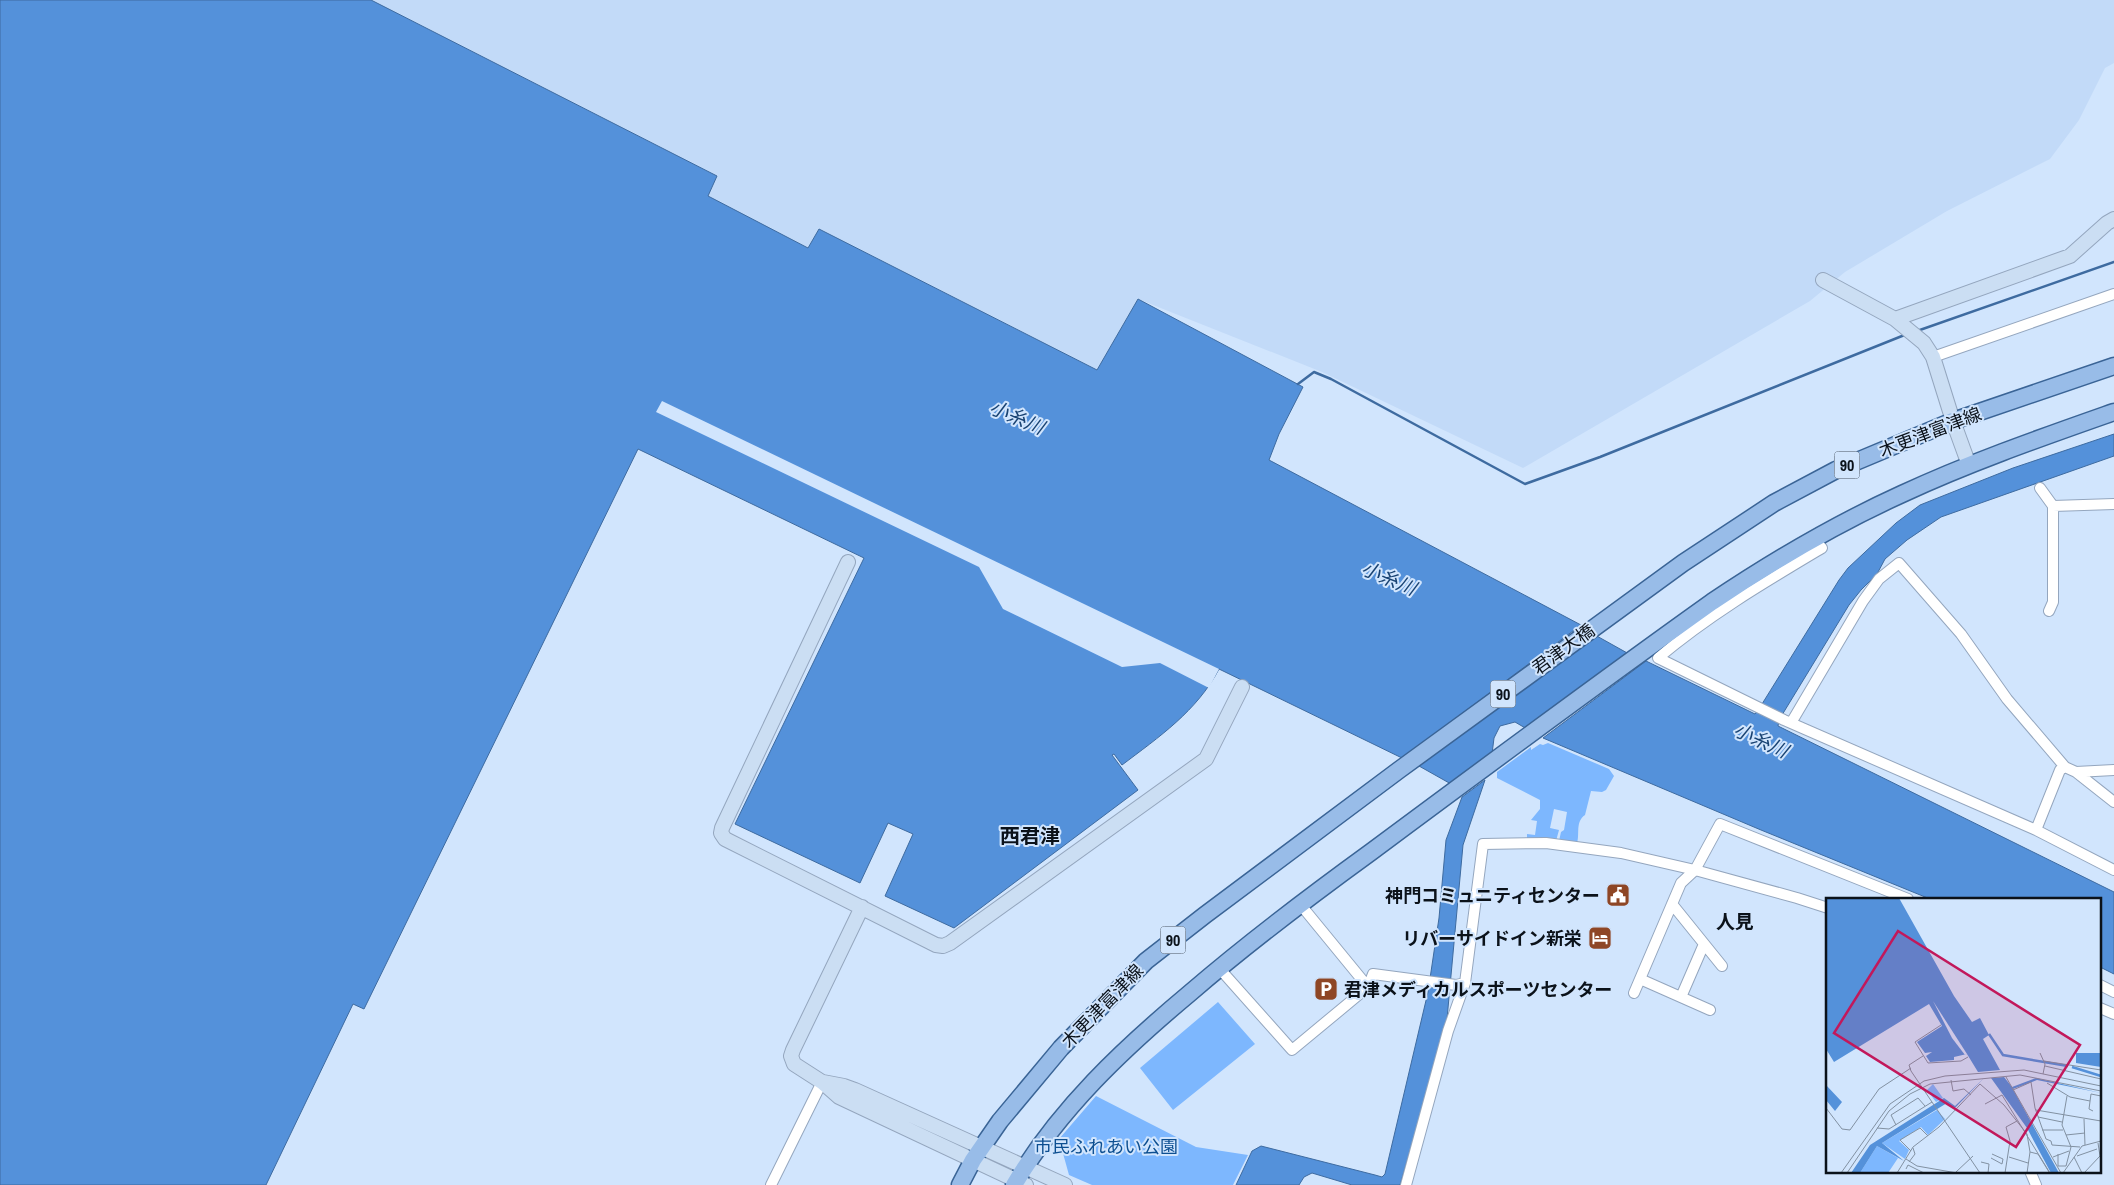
<svg xmlns="http://www.w3.org/2000/svg" width="2114" height="1185" font-family="'Archivo Narrow','Noto Sans JP',sans-serif">
  <rect width="100%" height="100%" fill="#d1e5fd"/>
  <!-- built -->
  <path fill="#c2daf8" d="M332 0H2114V63L2105 68 2079 120 2050 159 1947 211 1845 272 1810 301 1523 468 1322 372 1138 299 1097 370 819 229 808 248 708 196 717 176 444 38Z"/>
  <!-- green -->
  <path fill="#7db7fe" d="M1548 743 1609 769 1614 776 1606 790 1602 792 1591 791 1585 815C1575 822 1580 834 1577 843L1559 841 1561 832 1564 830 1567 812 1554 809 1550 828 1559 830 1556 841 1527 838V834L1535 835 1537 821 1531 820 1540 809V800L1497 778V772L1531 747V750L1540 744 1543 745Z
    M1218 1002 1255 1044 1173 1110 1140 1068Z
    M1096 1096 1196 1147 1248 1155 1233 1185H1092L1069 1175 1059 1139Z"/>
  <!-- water -->
  <path fill="#5491da" stroke="#3e6ba0" d="M0 0H371L717 176 708 196 808 248 819 229 1097 370 1138 299 1303 387 1279 434 1269 460 1581 625 1402 758 1219 669C1197 711 1159 737 1122 765L1114 754 1112 755 1138 790 954 928 885 896 913 834 888 823 860 883 735 824 864 558 638 449 364 1009 353 1004 266 1185H0Z
    M2114 434V456L1941 517 1907 540 1885 559 1877 574 1861 590 1849 605 1782 715 1762 704 1839 580 1848 568 1896 523 1920 505 2013 468Z
    M1595 635 1629 654 1527 729 1515 722 1500 726 1494 738 1492 754 1451 784 1419 766Z
    M1646 661 1755 714 1758 710 1779 720 1778 726 2114 892V974L2100 967V899H1930L1761 830 1543 738Z
    M1485 780 1463 845 1446 1030 1400 1185H1352L1312 1173 1304 1177 1299 1185H1236L1252 1151 1261 1146 1375 1175 1382 1177 1385 1174 1428 992 1439 918 1446 840 1462 797Z"/>
  <!-- pier -->
  <path fill="#d1e5fd" d="M662 401 1219 669 1209 688 1160 663 1122 667 1003 609 979 567 656 412Z"/>
  <g fill="none" stroke-linecap="round" stroke-linejoin="round">
    <!-- stream -->
    <path stroke="#3e6ba0" stroke-width="2.5" d="M1917 331 2114 262
      M1298 384 1314 372 1331 379 1525 484 1600 457 1907 334"/>
    <!-- street casing -->
    <g stroke="#94a6be" stroke-width="12">
      <path id="street" d="M1933 357 2114 294
        M2040 488 2053 506 2114 504
        M1815 539 1822 548C1765 582 1709 615 1658 658L1784 720 2036 830 2114 870
        M2049 611 2053 602V506
        M1791 723 1863 601 1879 579 1899 563 1961 634 2007 699 2065 767 2076 772 2114 802
        M2076 772 2114 770
        M2036 830 2060 770 2065 767
        M1300 904 1368 987
        M1672 904 1722 966
        M1219 968 1292 1050 1368 987 1373 974 1456 985 1465 983
        M1640 979 1710 1010
        M2100 985 2114 992
        M1634 993 1681 883 1695 870 1720 824 1908 899
        M1681 997 1704 944
        M2100 1008 2114 1014
        M2030 1171 2036 1185
        M771 1185 822 1082
        M1406 1185 1448 1031 1465 983 1483 844 1546 843 1621 853 1695 870 1797 898 1828 908"/>
    </g>
    <!-- secondary casing -->
    <g stroke="#94a6be" stroke-width="16">
      <path id="secondary" d="M1823 280 1895 319 1924 343 1933 357 1953 421 1969 465
        M1895 319 2070 256 2107 223 2114 219
        M848 562 722 828 721 833 725 839 936 945 943 946 950 943 1206 759 1242 687
        M862 907 793 1050 791 1056 794 1064 822 1082 839 1097 1026 1185
        M823 1082 844 1086 855 1090 1065 1185"/>
    </g>
    <!-- primary casing -->
    <g stroke="#3a6496" stroke-width="19">
      <path id="primary" d="M960 1185 973 1160 1000 1121 1061 1048 1146 961 1205 915 1399 770 1683 563 1774 503 1836 470 1953 421 2114 366
        M1014 1185C1059 1109 1123 1049 1190 993 1248 943 1309 897 1371 852 1484 768 1597 684 1712 602 1773 561 1836 524 1902 494 1971 462 2043 437 2114 412"/>
    </g>
    <!-- street -->
    <use href="#street" stroke="#fff" stroke-width="10"/>
    <!-- secondary -->
    <use href="#secondary" stroke="#cbdef3" stroke-width="14"/>
    <!-- primary -->
    <use href="#primary" stroke="#98bce8" stroke-width="16"/>
  </g>
  <!-- icons -->
  <defs>
    <g id="civic-square" transform="scale(1.25)"><rect x="-9" y="-9" width="18" height="18" rx="4" fill="#8e4625" stroke="#d1e5fd"/><path d="M-.6-6.5H3V-4.5H.6V-3L4-1V1h2V6H-6V1h2V-1L-.6-3ZM-1.2 2.5V6h2.4V2.5Z" fill="#fff"/></g>
    <g id="hotel-square" transform="scale(1.25)"><rect x="-9" y="-9" width="18" height="18" rx="4" fill="#8e4625" stroke="#d1e5fd"/><path d="M-6-4.5h1.5V1H6V5H4.5V3h-9V5H-6ZM-4 0a1.8 1.8 0 1 1 3.6 0ZM.5 0V-2.5h3Q6-2.5 6 0Z" fill="#fff"/></g>
    <g id="parking-square" transform="scale(1.25)"><rect x="-9" y="-9" width="18" height="18" rx="4" fill="#8e4625" stroke="#d1e5fd"/><path d="M-3.5-5.5H1a3.5 3.5 0 0 1 0 7H-1V5.5H-3.5ZM-1-3.4V-.6H.8a1.4 1.4 0 0 0 0-2.8Z" fill="#fff"/></g>
  </defs>
  <g fill-rule="evenodd">
    <use href="#civic-square" x="1618" y="895"/>
    <use href="#hotel-square" x="1600" y="938"/>
    <use href="#parking-square" x="1326" y="989"/>
  </g>
  <g text-anchor="middle" dominant-baseline="central" stroke-width="4" stroke-linejoin="round" paint-order="stroke">
    <!-- shield labels -->
    <g fill="#d1e5fd" stroke="#46515e" stroke-width="1">
      <rect x="1834.5" y="451.5" width="25" height="27" rx="4"/>
      <rect x="1490.5" y="680.5" width="25" height="27" rx="4"/>
      <rect x="1160.5" y="926.5" width="25" height="27" rx="4"/>
    </g>
    <g font-size="16" font-weight="bold" fill="#0b121a">
      <text x="1847" y="465">90</text>
      <text x="1503" y="694">90</text>
      <text x="1173" y="940">90</text>
    </g>
    <!-- street labels -->
    <g font-size="18" fill="#0b121a" stroke="#d1e5fd">
      <text transform="translate(1930 432) rotate(-21)">木更津富津線</text>
      <text transform="translate(1563 649) rotate(-36)">君津大橋</text>
      <text transform="translate(1102 1006) rotate(-46)">木更津富津線</text>
    </g>
    <!-- poi labels -->
    <g font-size="18" font-weight="bold" fill="#0b121a" stroke="#d1e5fd" text-anchor="end">
      <text x="1600" y="895">神門コミュニティセンター</text>
      <text x="1582" y="938">リバーサイドイン新栄</text>
      <text x="1344" y="989" text-anchor="start">君津メディカルスポーツセンター</text>
    </g>
    <!-- park labels -->
    <g font-size="18" fill="#0d4f91" stroke="#d1e5fd">
      <text x="1106" y="1146">市民ふれあい公園</text>
    </g>
    <!-- water labels -->
    <g font-size="19" font-style="italic" fill="#194373" stroke="#d1e5fd">
      <text transform="translate(1017 417) rotate(23)">小糸川</text>
      <text transform="translate(1389 578) rotate(23)">小糸川</text>
      <text transform="translate(1761 740) rotate(25)">小糸川</text>
    </g>
    <!-- neighbourhood labels -->
    <g font-size="19" font-weight="bold" fill="#0b121a" stroke="#d1e5fd">
      <text x="1735" y="921">人見</text>
    </g>
    <!-- quarter labels -->
    <g font-size="20" font-weight="bold" fill="#0b121a" stroke="#d1e5fd">
      <text x="1030" y="835">西君津</text>
    </g>
  </g>
  <!-- overview -->
  <g transform="translate(1826 898)">
    <rect width="275" height="275" fill="#d1e5fd"/>
    <path d="M107 186 117 200 110 204 101 192ZM111 212 119 221 102 237 95 229 73 243 83 252 79 261 56 245ZM51 248 72 260 62 275H34Z" fill="#7db7fe"/>
    <path d="M0 0H73L128 98 146 124 154 120 163 137 157 141 174 172 152 174 141 156 128 159V162L104 164 100 158 106 154 99 155 91 144 116 128 103 106 8 164 0 151ZM250 155H275V169L250 165ZM178 179 186 189 210 180 275 195 211 182 187 191 233 275H225L201 230 165 180ZM158 180 128 211 121 205 56 245 78 263 51 248 34 275H25L44 247 118 200 129 208ZM0 187 16 204 9 213 0 202Z" fill="#5491da"/>
    <path d="M107 103 141 156 139 157 126 140Z" fill="#d1e5fd"/>
    <path fill="none" stroke="#5491da" stroke-width="2.5" d="M163 136 177 157 242 168M246 169 275 178"/>
    <path fill="none" stroke="#8291a2" stroke-width="1" d="M115 127 89 144 102 165 135 163 142 159M214 155 219 166 217 176M97 158 83 167 85 173 154 275M218 163 275 172M219 168 275 181M180 179 235 275M125 182 127 193 138 191 145 197M221 185 244 199 264 203M187 192 205 184 209 210 220 241 225 243 226 247 254 249M159 206 176 197 224 275M0 210 16 231 24 232 53 191 85 170M210 212 275 223M267 213 263 211 265 196 275 198M212 219 236 224M258 221 259 247M70 227 65 217 92 200 99 208M51 230 63 231 106 204M216 232H237M240 237 259 235M85 253 74 242 94 230 102 238M204 254 212 256 223 274M232 256V268H240L245 249 236 227 241 198M251 258 271 251M183 259 202 265M227 259 243 253M248 259 256 275M165 260 176 266 177 261 166 256M80 261 91 268 131 275M83 264 89 256 87 250M155 264 163 266 162 275M80 271 82 267 98 275M130 274 147 258M15 275 64 206 98 183 119 178 198 172 275 188M21 275 63 213 84 196 104 186 194 177 275 193M71 275 87 249 113 229 154 186 178 207 201 236 204 254 201 275M179 275 184 243 180 229 191 223M237 275 256 248 275 243M258 275 274 258 272 245"/>
    <path fill="#c2185b" fill-opacity="0.15" stroke="#c2185b" stroke-width="2.5" d="M72 33 254 147 190 249 8 135Z"/>
    <rect width="275" height="275" fill="none" stroke="#0b121a" stroke-width="2.5"/>
  </g>
</svg>
